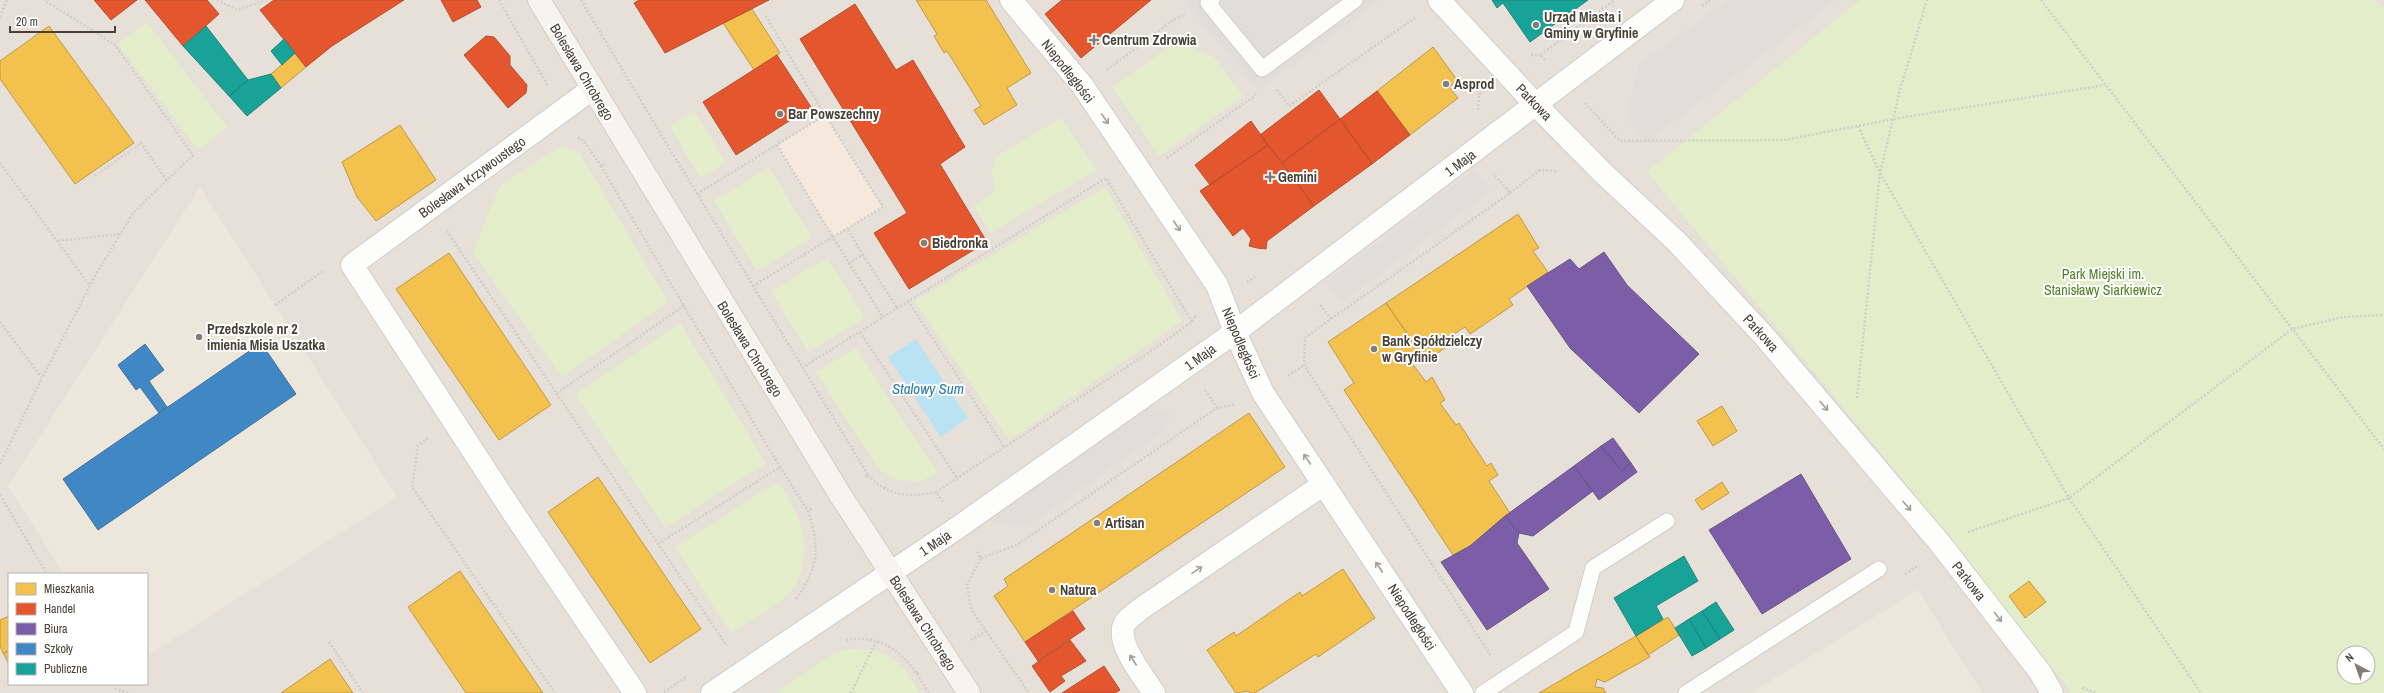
<svg xmlns="http://www.w3.org/2000/svg" width="2384" height="693" font-family="'Archivo Narrow',sans-serif">
  <rect width="100%" height="100%" fill="#f2efec"/>
  <!-- residential -->
  <path fill="#e7e0d9" fill-rule="evenodd" d="M0 0H2384V693H0ZM9 574H147V684H9ZM2344 653H2368V677H2344Z"/>
  <!-- commercial -->
  <path fill="#f5e9de" d="M825 115 883 207 833 237 777 145Z"/>
  <!-- education -->
  <path fill="#ede6db" d="M200 187 397 497 147 656V574H64L8 486Z
    M1918 590 1982 693H1751Z"/>
  <!-- green -->
  <path fill="#e3edca" fill-rule="evenodd" d="M1860 0H2375L2384 8V693H2070L2066 685 1883 455 1647 172ZM2344 653H2368V677H2344Z
    M147 22 227 127 198 150 118 44Z
    M1169 47H1191L1214 57 1243 96 1159 156 1112 87Z
    M694 111 726 162 700 178 670 126Z
    M1061 118 1097 170 990 233 974 205 995 191 992 170 997 156Z
    M561 146 579 152 668 302 562 377 473 253 499 187Z
    M769 167 812 238 757 271 714 201Z
    M1105 187 1182 321 1009 440 915 301Z
    M827 258 865 318 808 352 771 291Z
    M680 323 766 463 665 528 575 394Z
    M856 348 938 474 916 482 895 479 879 469 816 372Z
    M778 482C801 516 819 557 789 593 781 604 745 624 731 633L675 547Z
    M849 649C890 648 900 659 920 693H776L832 654Z"/>
  <!-- parking -->
  <path fill="#e1deda" d="M1188 0H1381L1258 90 1185 3Z
    M1727 0H1836L1647 142 1627 118 1638 65Z
    M1474 170 1491 190 1342 303 1326 282Z
    M1148 408 1170 411 1167 430 1026 527 986 521Z"/>
  <!-- water -->
  <path fill="#b9e2f2" d="M916 339 968 418 941 437 888 357Z"/>
  <!-- homes -->
  <path fill="#f2c14e" stroke="#bf9a47" d="M916 0H986L1031 73 1007 88 1017 105 984 125 974 110 981 106 947 51 944 53 934 36 937 34Z
    M752 9 780 53 754 70 723 23Z
    M49 26 134 143 75 184 0 79V61Z
    M1433 47 1458 81 1449 87 1458 98 1410 135 1377 91Z
    M295 53 306 67 281 88 271 74Z
    M400 125 436 180 376 221 357 197 342 162Z
    M1518 214 1539 248 1533 251 1548 272 1509 299 1513 305 1470 334 1465 327 1444 340 1448 346 1426 361 1386 303Z
    M449 253 551 405 499 440 396 289Z
    M1386 303 1422 355 1411 362 1426 382 1432 377 1445 400 1440 403 1456 425 1459 423 1487 466 1491 463 1498 475 1489 481 1510 513 1470 546 1453 555 1344 390 1354 383 1328 342Z
    M1722 406 1737 431 1713 446 1697 421Z
    M1249 413 1285 467 1025 642 994 596 1008 586 1004 579Z
    M598 477 701 629 650 663 548 512Z
    M1722 482 1729 493 1702 510 1695 500Z
    M1343 569 1375 618 1318 657 1316 654 1255 693H1250L1248 691 1236 693 1207 650 1234 632 1236 636 1300 592 1302 596Z
    M460 571 543 693H466L408 607Z
    M2029 581 2046 602 2025 618 2009 596Z
    M9 616V651L3 653 0 646V620Z
    M1668 617 1679 635 1648 655 1636 636Z
    M1636 636 1650 657 1605 682 1597 679 1595 687 1603 688 1606 693H1539Z
    M9 651V664L3 653Z
    M330 659 353 693H281Z"/>
  <!-- shops -->
  <path fill="#e4572e" stroke="#b65030" d="M94 0H137L111 20Z
    M145 0H207L219 14 183 46Z
    M274 0H404L332 46 306 67 260 10Z
    M441 0H477L481 7 453 22Z
    M639 0H769L665 53 634 3Z
    M1062 0H1151L1081 58 1045 14Z
    M855 4 896 70 913 60 965 147 940 164 987 242 909 289 874 233 907 213 800 39Z
    M486 36 494 37 510 56V65L527 85 526 93 508 108 464 55Z
    M777 55 811 107 736 155 703 102Z
    M1319 90 1340 119 1282 163 1260 135Z
    M1377 91 1410 135 1372 164 1340 119Z
    M1340 119 1372 164 1314 206 1282 163Z
    M1251 121 1268 145 1210 185 1195 165Z
    M1268 145 1314 206 1267 241 1266 249 1257 248 1249 246 1251 239 1243 228 1233 236 1200 191Z
    M1073 611 1085 629 1038 661 1025 642Z
    M1070 640 1086 661 1061 676 1065 681 1050 692 1032 666Z
    M1104 666 1120 690 1115 693H1062Z"/>
  <!-- offices -->
  <path fill="#7b5ea7" stroke="#6c5585" d="M1604 252 1627 285 1699 354 1639 413 1570 348 1527 286 1570 259 1579 269Z
    M1613 438 1631 463 1622 471 1601 446Z
    M1601 446 1622 471 1631 463 1637 472 1599 500 1574 466Z
    M1574 466 1593 491 1533 536 1519 533 1505 516Z
    M1801 474 1851 559 1762 614 1709 530Z
    M1505 516 1519 533 1517 543 1549 589 1487 630 1441 562 1470 546Z"/>
  <!-- schools -->
  <path fill="#3f88c5" stroke="#42729a" d="M261 343 296 394 98 530 63 479Z
    M145 344 164 370 149 381 167 407 159 413 140 387 136 390 118 365Z"/>
  <!-- public -->
  <path fill="#17a398" stroke="#26857b" d="M1492 0H1588L1530 42 1503 3 1497 8Z
    M206 26 248 80 229 96 183 46Z
    M284 39 295 53 282 65 271 51Z
    M271 74 281 88 247 116 229 96 248 80Z
    M1684 556 1698 581 1656 606 1663 619 1636 636 1614 598Z
    M1716 602 1734 630 1720 639 1702 611Z
    M1702 611 1720 639 1706 648 1689 619Z
    M1689 619 1706 648 1692 656 1675 628Z"/>
  <g fill="none" stroke-linecap="round" stroke-linejoin="round">
    <!-- service casing -->
    <g stroke="#d0cdc9" stroke-width="17">
      <path id="service" d="M1212 0 1208 3 1262 69 1355 0
        M1483 693 1576 632 1593 568 1667 521
        M1686 693 1879 569"/>
    </g>
    <!-- minor casing -->
    <g stroke="#d0cdc9" stroke-width="24">
      <path id="minor" d="M1011 0 1082 85 1217 285 1235 332 1263 393 1462 693
        M1439 0 1535 104 1603 173 1677 242 1764 336 1939 542 2040 672 2052 693
        M592 89 352 265 514 514 635 693
        M712 693 960 526 1235 332 1673 0
        M1154 693C1144 677 1114 642 1125 623 1128 618 1135 614 1139 610L1324 484"/>
    </g>
    <!-- secondary casing -->
    <g stroke="#d3cdc4" stroke-width="24">
      <path id="secondary" d="M539 0 839 493 969 693"/>
    </g>
    <!-- path -->
    <path stroke="#d2cfca" stroke-width="2.5" stroke-dasharray="2 2" stroke-linecap="butt" d="M217 0 237 10 266 0
      M499 0 548 86
      M581 0 659 131
      M2041 0 2384 449
      M1702 6 1710 0
      M0 17 7 0
      M1531 55H1540
      M1545 60 1540 55 1615 0
      M1107 70 1173 20 1186 14
      M1477 86 1479 95
      M1277 90 1289 106 1415 18
      M1585 103 1620 141 1784 140 1894 119 2105 85
      M1478 110 1479 95 1484 91
      M1858 126 1880 173 2069 498 2201 693
      M659 131 868 475 864 478
      M578 137 584 141 601 166
      M777 145 833 237 883 207 825 115
      M1167 158 1256 95
      M0 163 90 286
      M605 164 601 166 684 306
      M95 176 141 143 167 181
      M1510 193 1540 170 1558 171
      M697 194 825 115 765 15
      M447 231 727 646
      M58 241 120 234
      M863 255 897 308
      M849 263 883 317 1106 178 1192 322
      M1247 282 1256 276
      M753 286 833 237 849 263 863 255 847 228
      M908 301 1004 447
      M275 305 323 271
      M1320 305 1331 319 1305 338 1304 365 1491 656
      M1331 319 1510 193 1493 173
      M0 322 42 378 95 276 133 213 193 155 115 45 44 0
      M860 332 957 478
      M802 368 883 317
      M1288 376 1304 365
      M1205 390 1217 408
      M557 393 684 306 780 467
      M1857 398 1880 173 1900 90 1927 0
      M428 438 418 446 412 487 555 693
      M0 464 42 378
      M868 475C888 496 908 498 936 492L943 502
      M936 492 1151 351 1192 322 1196 314
      M0 495 47 574
      M1968 532 2069 498 2292 329 2343 317 2384 315
      M658 544 780 467 808 511
      M981 558 1015 546 1217 408 1236 404
      M1905 574 1919 565
      M796 599C819 567 820 548 808 511L813 508
      M986 631 1029 693
      M846 640C878 634 899 649 917 674L919 672
      M971 640 986 631 972 611 967 585 981 558 977 551
      M329 642 363 693
      M917 674 929 693
      M114 684 116 689 130 693
      M2082 688 2096 693
      M664 692 686 677
      M851 693 876 642"/>
    <!-- service -->
    <use href="#service" stroke="#fdfdfc" stroke-width="15"/>
    <!-- minor -->
    <use href="#minor" stroke="#fdfdfc" stroke-width="22"/>
    <!-- secondary -->
    <use href="#secondary" stroke="#f7f4ef" stroke-width="22"/>
  </g>
  <!-- one-way arrows -->
  <defs><path id="oneway-shaft" d="M-6 0H5M1.5-3L5.5 0L1.5 3" fill="none" stroke-width="1.6" stroke-linecap="round" stroke-linejoin="round"/></defs>
  <g stroke="#a39e99">
    <use href="#oneway-shaft" transform="translate(1105 119) rotate(56)"/>
    <use href="#oneway-shaft" transform="translate(1177 226) rotate(56)"/>
    <use href="#oneway-shaft" transform="translate(1824 406) rotate(50)"/>
    <use href="#oneway-shaft" transform="translate(1307 459) rotate(-124)"/>
    <use href="#oneway-shaft" transform="translate(1907 506) rotate(50)"/>
    <use href="#oneway-shaft" transform="translate(1379 567) rotate(-123)"/>
    <use href="#oneway-shaft" transform="translate(1197 570) rotate(-34)"/>
    <use href="#oneway-shaft" transform="translate(1998 617) rotate(52)"/>
    <use href="#oneway-shaft" transform="translate(1133 660) rotate(-123)"/>
  </g>
  <!-- markers -->
  <g fill="#847d76" stroke="#fff" stroke-width="1.5">
    <circle cx="1536" cy="25" r="4"/>
    <path d="M1092 34h4v4h4v4h-4v4h-4v-4h-4v-4h4z"/>
    <circle cx="1446" cy="84" r="4"/>
    <circle cx="780" cy="114" r="4"/>
    <path d="M1268 171h4v4h4v4h-4v4h-4v-4h-4v-4h4z"/>
    <circle cx="924" cy="243" r="4"/>
    <circle cx="199" cy="337" r="4"/>
    <circle cx="1374" cy="349" r="4"/>
    <circle cx="1097" cy="523" r="4"/>
    <circle cx="1052" cy="590" r="4"/>
  </g>
  <g text-anchor="middle" dominant-baseline="central" stroke-width="4" stroke-linejoin="round" paint-order="stroke">
    <!-- poi labels -->
    <g font-size="14" font-weight="bold" fill="#494036" stroke="#fff" text-anchor="start">
      <text x="1544" y="17">Urząd Miasta i<tspan x="1544" dy="16">Gminy w Gryfinie</tspan></text>
      <text x="1102" y="40">Centrum Zdrowia</text>
      <text x="1454" y="84">Asprod</text>
      <text x="788" y="114">Bar Powszechny</text>
      <text x="1278" y="177">Gemini</text>
      <text x="932" y="243">Biedronka</text>
      <text x="207" y="329">Przedszkole nr 2<tspan x="207" dy="16">imienia Misia Uszatka</tspan></text>
      <text x="1382" y="341">Bank Spółdzielczy<tspan x="1382" dy="16">w Gryfinie</tspan></text>
      <text x="1105" y="523">Artisan</text>
      <text x="1060" y="590">Natura</text>
    </g>
    <!-- street labels -->
    <g font-size="14" fill="#494036" stroke="#fff">
      <text transform="translate(1068 71) rotate(52)">Niepodległości</text>
      <text transform="translate(582 72) rotate(59)">Bolesława Chrobrego</text>
      <text transform="translate(1534 102) rotate(46)">Parkowa</text>
      <text transform="translate(1460 163) rotate(-37)">1 Maja</text>
      <text transform="translate(472 177) rotate(-36)">Bolesława Krzywoustego</text>
      <text transform="translate(1761 333) rotate(48)">Parkowa</text>
      <text transform="translate(1241 343) rotate(67)">Niepodległości</text>
      <text transform="translate(750 349) rotate(58)">Bolesława Chrobrego</text>
      <text transform="translate(1200 357) rotate(-36)">1 Maja</text>
      <text transform="translate(935 543) rotate(-34)">1 Maja</text>
      <text transform="translate(1969 581) rotate(52)">Parkowa</text>
      <text transform="translate(1412 617) rotate(57)">Niepodległości</text>
      <text transform="translate(923 623) rotate(57)">Bolesława Chrobrego</text>
    </g>
    <!-- park labels -->
    <g font-size="14" fill="#518025" stroke="#fff">
      <text x="2103" y="274">Park Miejski im.<tspan x="2103" dy="16">Stanisławy Siarkiewicz</tspan></text>
    </g>
    <!-- water labels -->
    <g font-size="15" font-style="italic" fill="#247ca4" stroke="#fff">
      <text x="928" y="388">Stalowy Sum</text>
    </g>
  </g>
  <!-- legend -->
  <rect x="8" y="573" width="140" height="112" fill="#ffffff" stroke="#b6b3af"/>
  <rect x="16" y="583" width="20" height="12" fill="#f2c14e" stroke="#b6b3af"/>
  <text x="44" y="593" font-size="12" fill="#494036">Mieszkania</text>
  <rect x="16" y="603" width="20" height="12" fill="#e4572e" stroke="#b6b3af"/>
  <text x="44" y="613" font-size="12" fill="#494036">Handel</text>
  <rect x="16" y="623" width="20" height="12" fill="#7b5ea7" stroke="#b6b3af"/>
  <text x="44" y="633" font-size="12" fill="#494036">Biura</text>
  <rect x="16" y="643" width="20" height="12" fill="#3f88c5" stroke="#b6b3af"/>
  <text x="44" y="653" font-size="12" fill="#494036">Szkoły</text>
  <rect x="16" y="663" width="20" height="12" fill="#17a398" stroke="#b6b3af"/>
  <text x="44" y="673" font-size="12" fill="#494036">Publiczne</text>
  <!-- north arrow -->
  <g transform="translate(2356 665) rotate(319)"><circle r="19" fill="#ffffff" stroke="#b6b3af"/>
  <path d="M0-3L7 15L0 10L-7 15Z" fill="#847d76"/>
  <text y="-6" font-size="11" font-weight="bold" text-anchor="middle" fill="#494036">N</text>
  </g>
  <!-- scale -->
  <path d="M10 26v6h105v-6" fill="none" stroke="#494036" stroke-width="2"/>
  <text x="16" y="26" font-size="12" fill="#494036" stroke="#ffffff" stroke-width="3" paint-order="stroke">20 m</text>
</svg>
